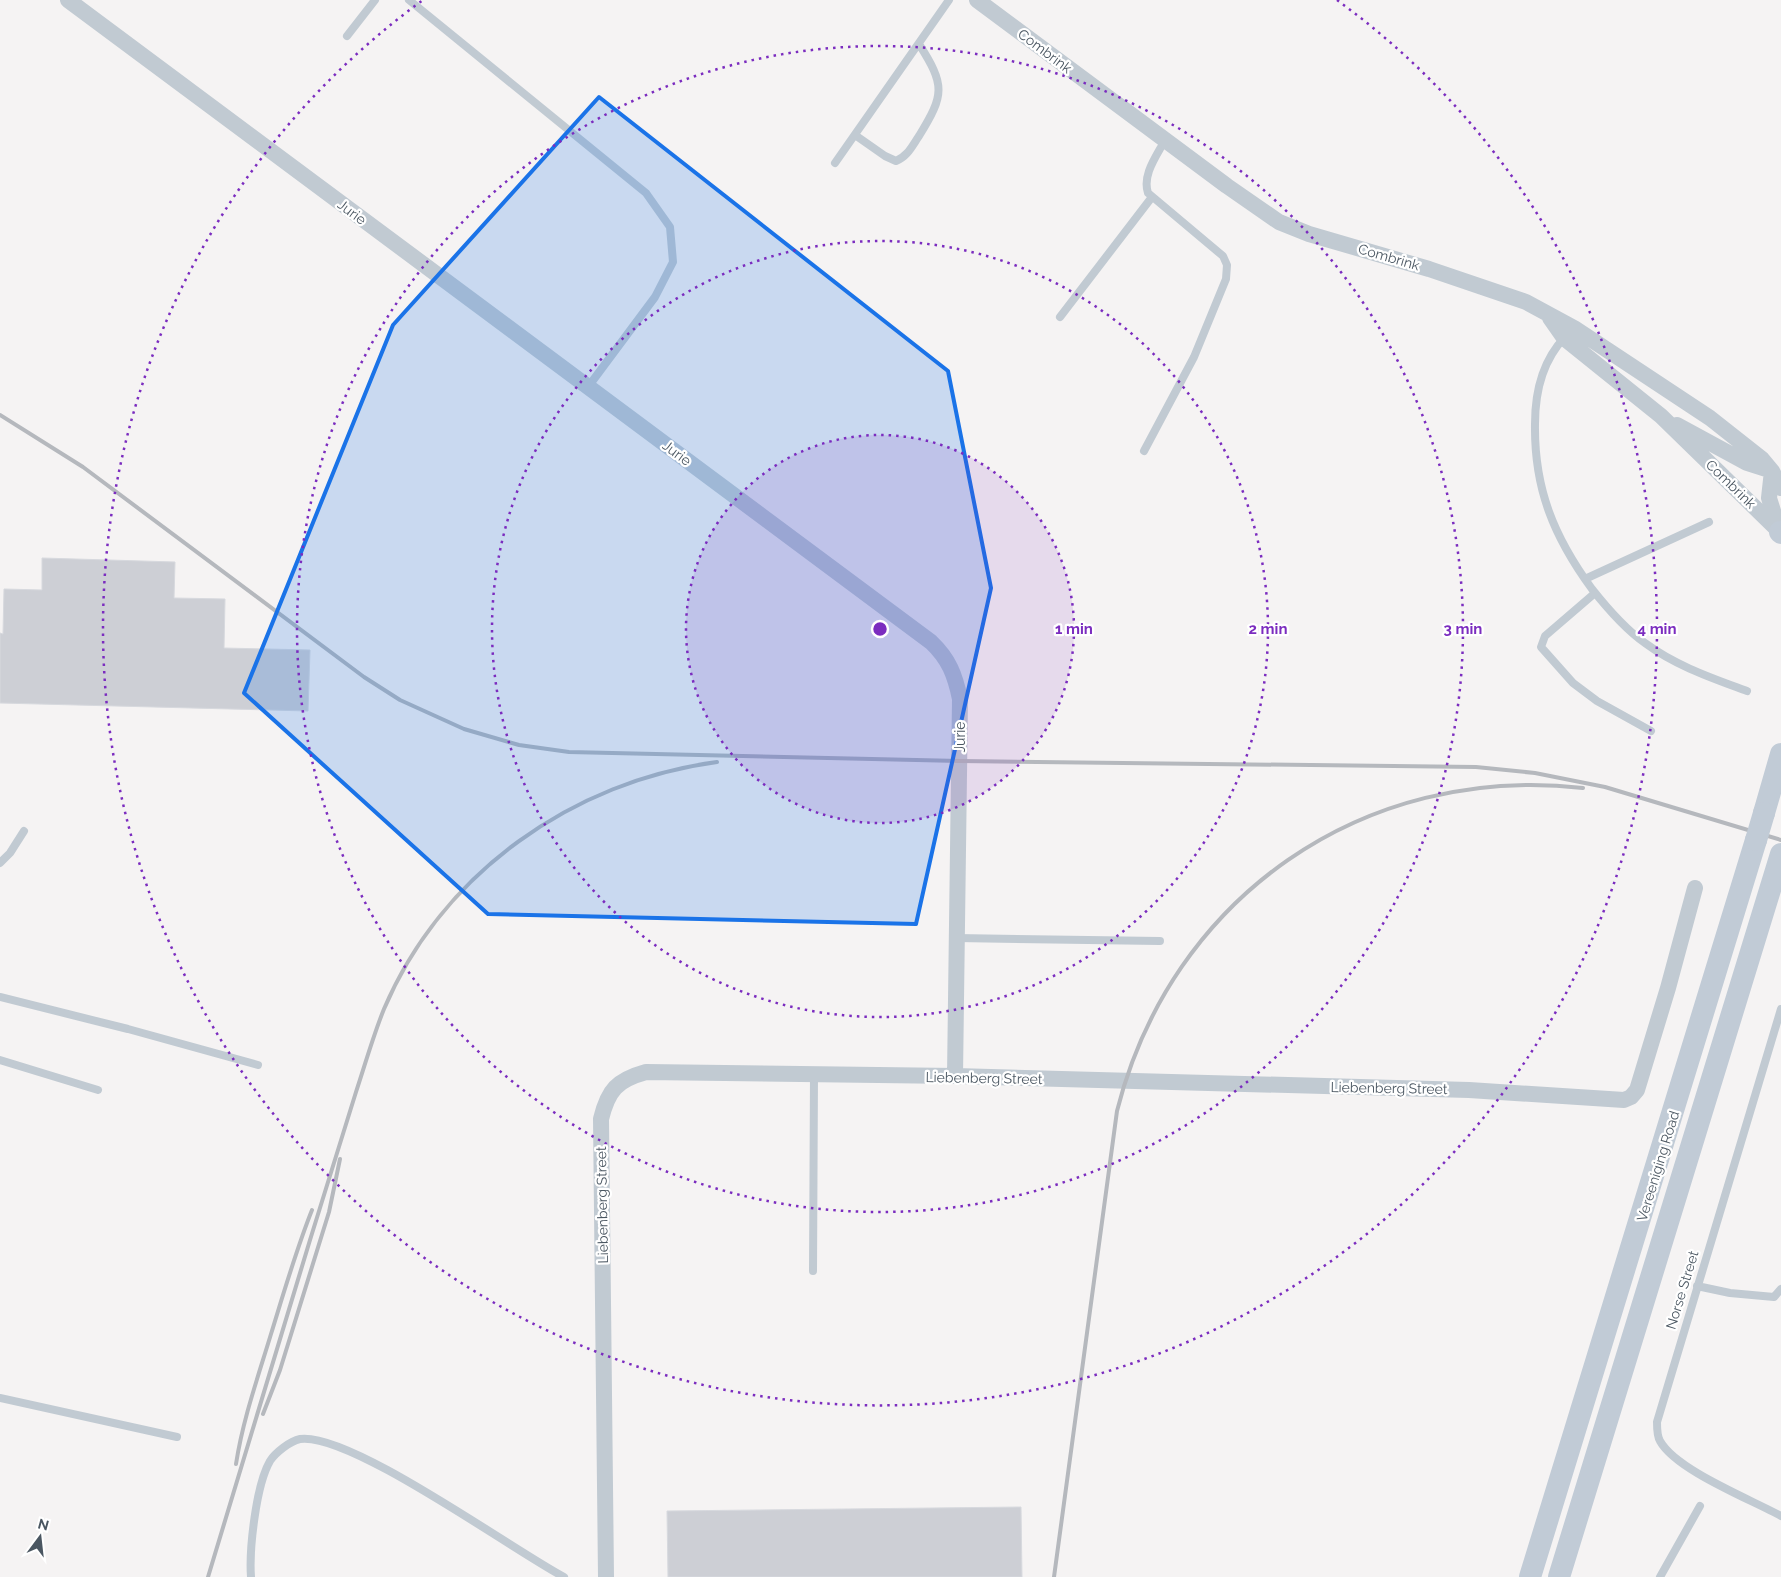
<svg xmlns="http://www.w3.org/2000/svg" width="1781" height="1577" font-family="Raleway,sans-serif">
  <rect width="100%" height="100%" fill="#f5f3f3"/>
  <!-- building -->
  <path fill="#cdcfd5" stroke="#d7d9de" d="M42 558 175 562 174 598 225 599 224 648 310 650 308 711 0 703V633L3 634 4 589 42 590Z
    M1021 1507 1022 1577H668L667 1511Z"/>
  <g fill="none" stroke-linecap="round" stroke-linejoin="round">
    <!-- lane -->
    <path stroke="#c1cad2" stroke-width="8" d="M409 0 646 193 670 227 673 262 655 297 588 387
      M347 36 375 0
      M855 135 885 156 896 161C908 156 912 146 919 136 945 94 945 85 919 44
      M835 163 949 0
      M1060 317 1152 197
      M1565 337C1542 361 1535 391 1535 424 1534 489 1554 537 1592 589 1607 608 1625 629 1645 643 1676 666 1712 678 1747 691
      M1144 451 1194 357 1226 279 1227 265 1223 256 1148 193C1142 175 1156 157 1165 140
      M1585 579 1709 522
      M1595 593 1545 636 1541 647 1573 683 1597 701 1651 731
      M0 863 10 853 24 831
      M956 938 1160 941
      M0 997 128 1029 258 1065
      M1781 1009 1657 1422C1657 1428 1657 1436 1660 1441 1676 1470 1750 1499 1781 1516
      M0 1060 98 1090
      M813 1271 814 1075
      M1697 1286 1730 1293 1774 1297 1781 1289
      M0 1398 177 1437
      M251 1577C249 1550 256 1485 270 1461 275 1453 290 1441 300 1439 350 1432 511 1549 564 1577
      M1660 1577 1700 1506"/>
    <!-- street -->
    <path stroke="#c1cad2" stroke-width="16" d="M68 0 931 642C949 659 955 675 960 699L955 1076
      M977 0 1227 186 1279 222 1309 234 1429 269 1526 302 1574 328 1710 418 1762 459 1772 471 1781 488
      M1550 318 1564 338 1661 416 1781 533
      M1677 425 1747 463 1772 471
      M1772 471 1769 498 1778 527
      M606 1577 601 1119C608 1090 617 1080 646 1072L955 1076 1469 1090 1624 1100 1631 1097 1637 1090 1668 988 1695 888"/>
    <!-- secondary -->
    <path stroke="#c1cbd6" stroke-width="22" d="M1780 532 1781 533
      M1764 813 1781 754
      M1530 1577 1756 840
      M1559 1577 1781 854"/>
    <!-- rail -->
    <path stroke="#b5b8bd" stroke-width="4" d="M0 415 83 467 364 677 400 700 464 729 519 745 569 752 960 761 1476 767 1535 773 1605 787 1781 840
      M263 1414 280 1370 329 1212 340 1159
      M236 1464C243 1419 258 1377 271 1334 284 1292 296 1250 312 1210
      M208 1577C242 1465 276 1353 310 1240 325 1191 340 1142 356 1092 365 1065 373 1036 384 1009 442 873 573 781 717 762
      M1054 1577 1117 1111C1171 897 1364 763 1583 788"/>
    <!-- secondary-bridge -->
    <path stroke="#c1cbd6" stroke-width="22" d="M1756 840 1764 813"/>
  </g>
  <!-- marked area -->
  <path fill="#1a73e8" fill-opacity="0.2" stroke="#1a73e8" stroke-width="4" stroke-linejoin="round" d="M599 97 948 371 991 588 916 924 488 914 244 693 393 325Z"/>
  <!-- distance rings -->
  <circle cx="880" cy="629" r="194" fill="#7b2cbf" fill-opacity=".12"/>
  <g fill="none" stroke="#7b2cbf" stroke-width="2.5" stroke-dasharray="2.5 5">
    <circle cx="880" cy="629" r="194"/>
    <circle cx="880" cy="629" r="388"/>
    <circle cx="880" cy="629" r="583"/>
    <path d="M1337 0A777 777 0 1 1 423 0"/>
  </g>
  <g text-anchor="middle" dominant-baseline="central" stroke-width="4.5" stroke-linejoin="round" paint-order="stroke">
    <!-- street labels -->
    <g font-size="14" fill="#4a5661" stroke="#fff">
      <text transform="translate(1045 51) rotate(37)">Combrink</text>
      <text transform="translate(352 212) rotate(37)">Jurie</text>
      <text transform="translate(1389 257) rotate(16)">Combrink</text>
      <text transform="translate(677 453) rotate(37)">Jurie</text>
      <text transform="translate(1731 484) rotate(44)">Combrink</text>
      <text transform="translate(960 737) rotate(-90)">Jurie</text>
      <text transform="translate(984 1078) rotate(1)">Liebenberg Street</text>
      <text transform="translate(1389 1088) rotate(1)">Liebenberg Street</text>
      <text transform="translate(1658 1166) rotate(-73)">Vereeniging Road</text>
      <text transform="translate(602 1205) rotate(-91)">Liebenberg Street</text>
      <text transform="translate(1682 1290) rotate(-73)">Norse Street</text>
    </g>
  </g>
  <circle cx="880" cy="629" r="8" fill="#7b2cbf" stroke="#fff" stroke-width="2.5"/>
  <g font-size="15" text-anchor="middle" font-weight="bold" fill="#7b2cbf" stroke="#fff" stroke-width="4.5" stroke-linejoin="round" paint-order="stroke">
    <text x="1074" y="634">1 min</text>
    <text x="1268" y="634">2 min</text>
    <text x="1463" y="634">3 min</text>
    <text x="1657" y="634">4 min</text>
  </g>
  <!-- north arrow -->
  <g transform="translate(40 1537) rotate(15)" stroke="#ffffff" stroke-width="4" paint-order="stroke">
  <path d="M0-4L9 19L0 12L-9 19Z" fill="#4a5661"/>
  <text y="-8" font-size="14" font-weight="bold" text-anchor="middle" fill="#4a5661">N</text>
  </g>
</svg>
